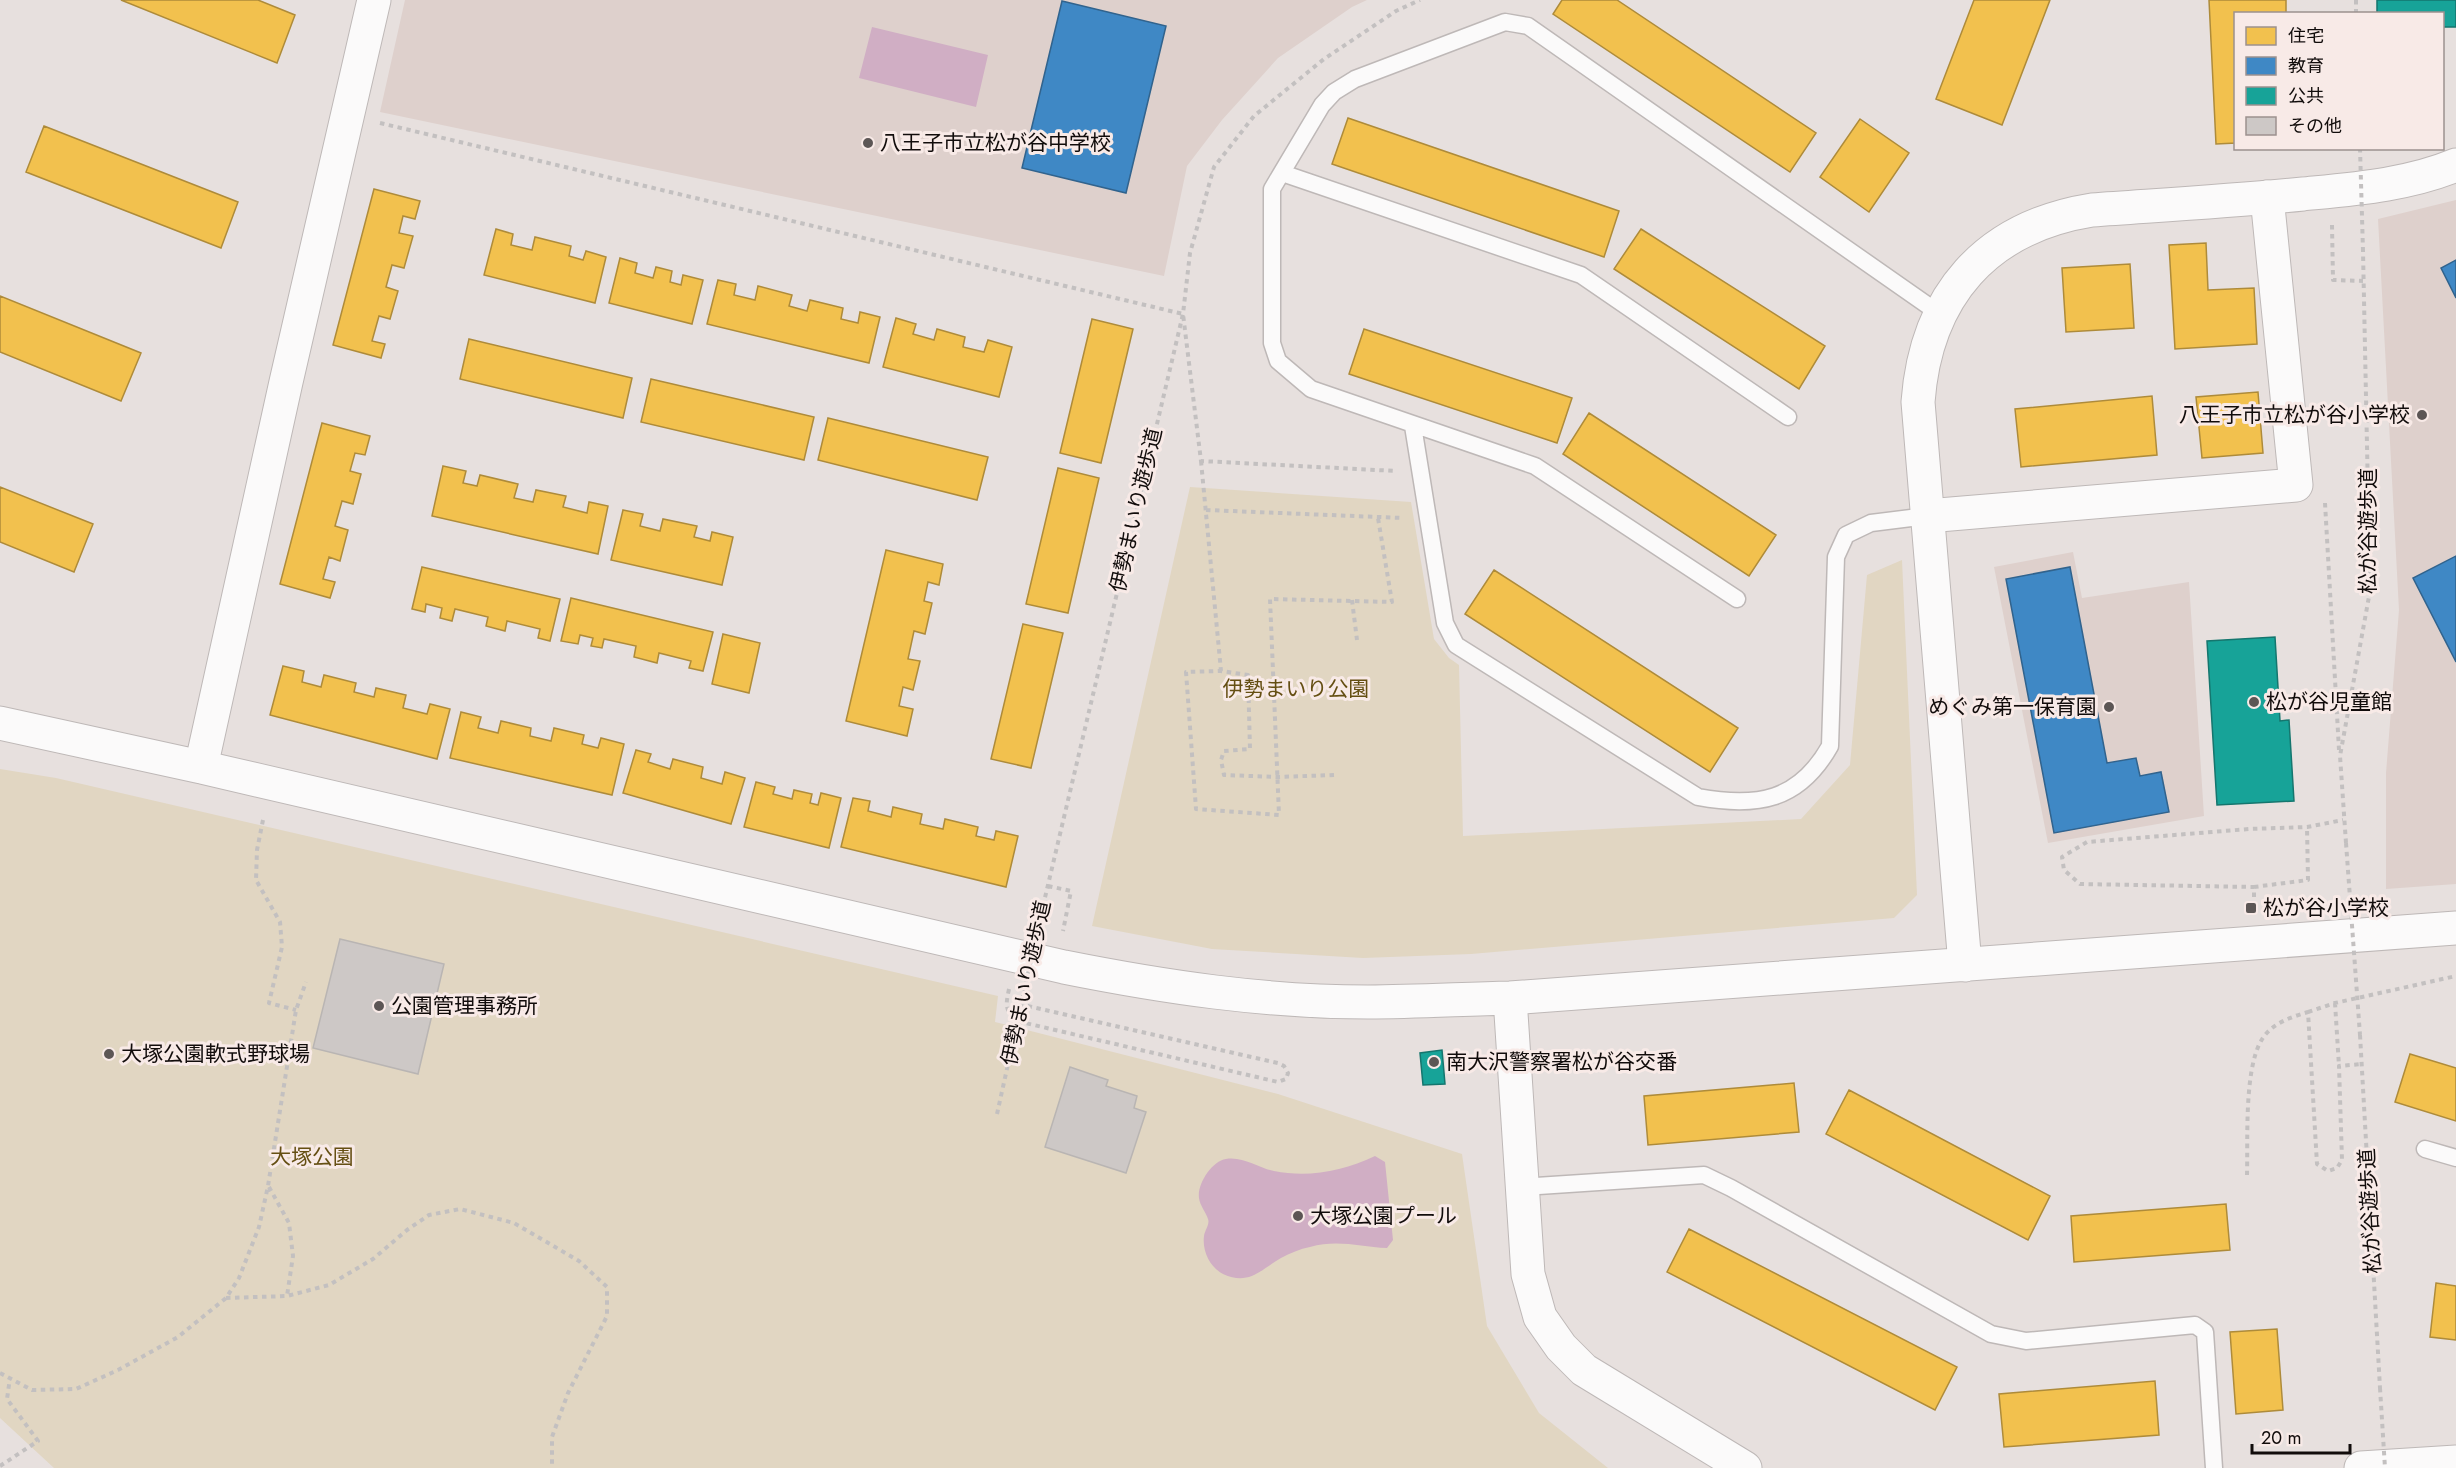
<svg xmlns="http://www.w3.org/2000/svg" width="2456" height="1468" font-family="Jost,'Noto Sans JP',sans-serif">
  <rect width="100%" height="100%" fill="#e7e0de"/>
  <!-- built -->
  <path fill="#ded0cc" d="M405 0H1367L1352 7 1278 58 1222 120 1187 166 1164 276 380 112Z
    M2456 200V884L2386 889V773L2399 610 2378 219Z
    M2073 552 2082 598 2189 582 2204 816 2048 843 1994 567Z"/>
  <!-- green -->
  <path fill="#e1d6c2" d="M1190 487 1411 502 1434 639 1449 658 1459 665 1463 836 1801 819 1850 765 1867 575 1902 560 1917 895 1894 918 1471 954 1363 958 1212 949 1092 926Z
    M0 769 56 778 998 996 995 1022 1278 1094 1462 1154 1487 1326 1539 1413 1608 1468H54L0 1418Z"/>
  <!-- water -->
  <path fill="#d0aec4" d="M872 27 988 55 976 107 859 78Z
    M1375 1156 1385 1162 1393 1240 1387 1248C1360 1247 1338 1239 1310 1247 1300 1249 1290 1253 1281 1258 1260 1270 1249 1286 1223 1274 1210 1267 1202 1251 1204 1236 1205 1230 1210 1224 1208 1219 1206 1212 1200 1206 1199 1198 1197 1184 1212 1161 1226 1159 1243 1156 1258 1168 1274 1171 1309 1178 1343 1171 1375 1156Z"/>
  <!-- homes -->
  <path fill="#f2c14e" stroke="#ae8b3a" stroke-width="1.5" d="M121 0H258L295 15 277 63Z
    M1562 0H1617L1816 133 1790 172 1553 14Z
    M1974 0H2050L2002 125 1936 99Z
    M2209 0H2286V14H2236V143L2216 144Z
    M1348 118 1619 211 1604 257 1332 164Z
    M1860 119 1909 153 1869 212 1820 177Z
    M44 126 238 202 221 248 26 172Z
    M374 189 420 201 415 219 403 216 399 233 413 236 404 268 392 265 386 287 398 291 390 319 379 316 372 341 385 344 381 358 333 345Z
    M496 229 513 234 511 245 532 250 535 237 571 246 569 256 583 260 586 251 606 257 595 303 484 275Z
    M1641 229 1825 346 1799 389 1614 269Z
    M2206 243 2208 290 2254 288 2257 344 2175 349 2169 245Z
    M620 258 637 263 635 273 653 278 656 267 672 271 670 282 681 285 683 275 703 280 692 324 609 303Z
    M2130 264 2134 328 2066 332 2062 268Z
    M718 280 736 284 734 295 755 300 758 286 792 295 789 306 807 311 810 300 843 308 841 319 858 323 860 312 880 317 869 363 707 324Z
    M0 296 141 353 121 401 0 352Z
    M896 318 916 324 913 334 934 340 937 329 965 337 963 347 984 352 988 340 1012 347 999 397 883 367Z
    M1092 319 1133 329 1101 463 1060 453Z
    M1364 329 1572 398 1557 443 1349 374Z
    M469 339 632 378 623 418 460 379Z
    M651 379 814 417 804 460 641 422Z
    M2258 392 2263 453 2202 458 2196 397Z
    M2152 396 2157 455 2021 467 2015 409Z
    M1589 413 1776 535 1749 576 1563 454Z
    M828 418 988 457 977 500 818 460Z
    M322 423 370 436 365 455 355 453 350 471 361 474 353 504 342 501 335 526 348 530 340 561 329 557 323 579 335 582 330 598 280 584Z
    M443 466 466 471 463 483 477 486 480 475 518 484 514 498 533 502 536 490 566 496 563 507 587 513 589 502 608 506 598 554 432 516Z
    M1058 468 1099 478 1068 613 1026 604Z
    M0 487 93 524 74 572 0 542Z
    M623 510 643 514 640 526 660 531 663 519 697 526 694 537 710 541 712 532 733 537 722 585 611 560Z
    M886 550 943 564 939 585 928 582 924 601 932 603 925 634 914 631 908 659 920 661 913 690 903 687 899 706 913 709 907 736 846 721Z
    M422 567 560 599 550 641 538 638 540 629 507 621 505 631 486 626 488 617 455 609 452 621 440 618 442 608 426 604 425 612 412 609Z
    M1494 570 1738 728 1710 772 1465 614Z
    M571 598 713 632 703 671 689 668 691 661 659 653 657 663 634 657 636 646 604 639 602 648 591 646 593 638 580 635 578 644 561 641Z
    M1023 624 1063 633 1031 768 991 759Z
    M723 634 760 643 749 693 712 684Z
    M283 666 304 671 302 682 321 687 324 675 356 683 354 692 374 697 376 688 406 695 403 708 427 714 430 704 450 709 437 759 270 715Z
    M461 712 481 717 478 728 498 733 501 721 531 728 530 736 551 741 554 728 584 735 582 744 598 748 601 738 624 744 612 795 450 758Z
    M636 750 651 754 648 762 670 769 673 759 703 767 701 778 722 784 725 772 745 778 731 824 623 793Z
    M756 782 775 787 773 794 792 799 794 790 812 794 810 803 818 805 821 793 841 798 829 848 744 827Z
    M853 798 870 801 868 811 891 817 893 807 922 814 920 824 943 829 945 819 978 827 976 836 994 840 996 831 1018 836 1006 887 841 847Z
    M2410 1054 2456 1068V1121L2395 1102Z
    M1794 1083 1799 1132 1648 1145 1644 1096Z
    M1849 1090 2050 1196 2028 1240 1826 1134Z
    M2226 1204 2230 1250 2074 1262 2071 1216Z
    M1689 1229 1957 1367 1935 1410 1667 1272Z
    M2436 1283 2456 1286V1340L2430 1337Z
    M2277 1329 2283 1410 2236 1414 2230 1332Z
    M2155 1381 2159 1435 2004 1447 1999 1394Z"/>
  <!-- schools -->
  <path fill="#3f88c5" stroke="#31638d" stroke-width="1.5" d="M1062 1 1166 26 1126 193 1022 168Z
    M2456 260V298L2441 268Z
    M2456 556V662L2413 578Z
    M2070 567 2107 763 2136 758 2140 776 2161 772 2169 812 2054 833 2006 579Z"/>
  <!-- public -->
  <path fill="#17a398" stroke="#15766e" stroke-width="1.5" d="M2377 0H2456V27H2442V14H2377Z
    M2275 637 2280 721 2289 720 2294 801 2217 805 2207 641Z
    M1442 1050 1445 1084 1423 1085 1420 1053Z"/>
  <!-- building -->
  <path fill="#cdc8c6" stroke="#b9b5b3" stroke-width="1.5" d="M340 939 444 964 418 1074 313 1048Z
    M1070 1067 1108 1080 1106 1086 1137 1096 1134 1108 1146 1112 1126 1173 1045 1147Z"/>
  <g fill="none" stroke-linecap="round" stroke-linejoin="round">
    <!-- lane casing -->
    <g stroke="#beb8b7" stroke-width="19">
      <path id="lane" d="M1282 173 1581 275 1788 417
        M1413 426 1445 623 1456 645 1698 797C1757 808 1799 801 1830 746L1836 557 1846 535 1871 523 1927 516
        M1737 599 1535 466 1311 389 1278 361 1272 343V189L1322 105 1334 92 1355 79 1505 22 1528 26 1940 314
        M2425 1149 2456 1158
        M1522 1187 1704 1175 1731 1188 1991 1334 2026 1341 2195 1325 2205 1332 2214 1468"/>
    </g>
    <!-- street casing -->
    <g stroke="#beb8b7" stroke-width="35">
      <path id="street" d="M1927 516 2296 485 2267 197"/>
    </g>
    <!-- secondary casing -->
    <g stroke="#beb8b7" stroke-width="35">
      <path id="secondary" d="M0 723 201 767 1064 967C1164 987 1265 1002 1368 1002 1415 1002 1463 999 1510 998L2456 928
        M201 767 286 382 374 0
        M1965 965 1918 402C1926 295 1986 227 2092 210 2162 205 2233 201 2303 194 2354 189 2408 185 2456 165
        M1510 998 1528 1274 1540 1317 1561 1347 1584 1370 1745 1468
        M2361 1468 2456 1462"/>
    </g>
    <!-- path -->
    <path stroke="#c3c0c0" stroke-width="4" stroke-dasharray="4.5 4.5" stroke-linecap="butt" d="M2356 0V14
      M380 123 1183 314 1201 461 1396 471
      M2332 225 2333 280 2363 281
      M1201 461 1221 671
      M2325 503 2339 750
      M1206 510 1403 518
      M1352 600 1357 640
      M1334 775 1278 777 1224 775 1221 760 1224 751 1250 749 1248 675 1221 671 1186 672 1196 809 1279 815 1270 599 1392 602 1378 518
      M263 820 257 850 256 880 280 922 282 947 269 1003 296 1010
      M2346 843 2340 756 2370 591 2363 251
      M1048 886 1071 891 1063 931
      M2254 887 2308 880 2307 827
      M2254 897V887L2080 884 2064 870 2062 857 2087 842 2249 829 2307 827 2343 820
      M1043 906 1183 314 1190 253 1214 167 1254 116 1324 59 1396 11 1420 0
      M1009 989C1005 1008 1005 1011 1021 1022L1278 1082 1286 1079 1288 1073 1284 1066 1278 1063 1023 1005
      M2335 1003 2339 1066
      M2308 1012 2335 1003 2456 976
      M2360 1035 2380 1388
      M2247 1175C2248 1140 2244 1071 2261 1041 2270 1024 2291 1017 2308 1012L2317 1164 2328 1171 2337 1168 2342 1160 2339 1066 2362 1064
      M269 1187 289 1223 293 1256 287 1296
      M226 1298 287 1296 329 1285 373 1259 407 1230 429 1215 460 1209 514 1223 579 1261 607 1287V1316L568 1393 552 1437V1468
      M0 1373 32 1390 76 1389 118 1370 178 1337 226 1298 239 1278 259 1227 268 1186 296 1010 306 982
      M0 1466 38 1441 7 1399 10 1378"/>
    <!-- lane -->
    <use href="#lane" stroke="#fbfafa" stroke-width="16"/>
    <!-- street -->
    <use href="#street" stroke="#fbfafa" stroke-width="33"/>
    <!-- secondary -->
    <use href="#secondary" stroke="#fbfafa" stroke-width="33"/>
    <!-- path-bridge -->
    <path stroke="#c3c0c0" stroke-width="4" stroke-dasharray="4.5 4.5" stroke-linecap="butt" d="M2360 148 2363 251
      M2346 843 2360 1035
      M997 1114 1043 906
      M2380 1388 2385 1468"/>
  </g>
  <!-- markers -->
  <g fill="#5c5655" stroke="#f8eae7" stroke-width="2">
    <circle cx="868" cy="143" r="6"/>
    <circle cx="2422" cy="415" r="6"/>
    <circle cx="2254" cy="702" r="6"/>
    <circle cx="2109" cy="707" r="6"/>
    <rect x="2245" y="902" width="12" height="12" rx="3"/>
    <circle cx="379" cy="1006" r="6"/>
    <circle cx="109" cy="1054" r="6"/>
    <circle cx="1434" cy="1062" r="6"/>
    <circle cx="1298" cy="1216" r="6"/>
  </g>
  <g text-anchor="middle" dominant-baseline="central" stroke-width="6" stroke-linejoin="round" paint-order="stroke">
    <!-- poi labels -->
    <g font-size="21" fill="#110c0b" stroke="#f8eae7" text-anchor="start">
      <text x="880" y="143">八王子市立松が谷中学校</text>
      <text x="2410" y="415" text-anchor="end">八王子市立松が谷小学校</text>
      <text x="2266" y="702">松が谷児童館</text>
      <text x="2097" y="707" text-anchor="end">めぐみ第一保育園</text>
      <text x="2263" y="908">松が谷小学校</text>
      <text x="391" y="1006">公園管理事務所</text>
      <text x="121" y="1054">大塚公園軟式野球場</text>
      <text x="1446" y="1062">南大沢警察署松が谷交番</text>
      <text x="1310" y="1216">大塚公園プール</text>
    </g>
    <!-- street labels -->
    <g font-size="21" fill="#110c0b" stroke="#f8eae7">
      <text transform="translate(1136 510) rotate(-77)">伊勢まいり遊歩道</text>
      <text transform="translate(2368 531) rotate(-90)">松が谷遊歩道</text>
      <text transform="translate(1026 983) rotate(-78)">伊勢まいり遊歩道</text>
      <text transform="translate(2370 1211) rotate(-93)">松が谷遊歩道</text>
    </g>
    <!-- park labels -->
    <g font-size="21" fill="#654f13" stroke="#f8eae7">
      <text x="1296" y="689">伊勢まいり公園</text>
      <text x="312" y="1157">大塚公園</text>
    </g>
  </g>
  <!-- legend -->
  <rect x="2234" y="12" width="210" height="138" fill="#f8eae7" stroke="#9c918f" stroke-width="1.5"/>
  <rect x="2246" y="27" width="30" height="18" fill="#f2c14e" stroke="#9c918f" stroke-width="1.5"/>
  <text x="2288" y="42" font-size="18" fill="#110c0b">住宅</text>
  <rect x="2246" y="57" width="30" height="18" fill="#3f88c5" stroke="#9c918f" stroke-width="1.5"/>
  <text x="2288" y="72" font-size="18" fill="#110c0b">教育</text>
  <rect x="2246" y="87" width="30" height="18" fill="#17a398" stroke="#9c918f" stroke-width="1.5"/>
  <text x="2288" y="102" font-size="18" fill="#110c0b">公共</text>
  <rect x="2246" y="117" width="30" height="18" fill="#cdc8c6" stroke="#9c918f" stroke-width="1.5"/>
  <text x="2288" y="132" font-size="18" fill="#110c0b">その他</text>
  <!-- scale -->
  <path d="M2252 1444v9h98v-9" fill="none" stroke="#110c0b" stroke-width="3"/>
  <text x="2261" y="1444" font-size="18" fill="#110c0b" stroke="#f8eae7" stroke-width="4.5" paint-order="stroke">20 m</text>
</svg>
